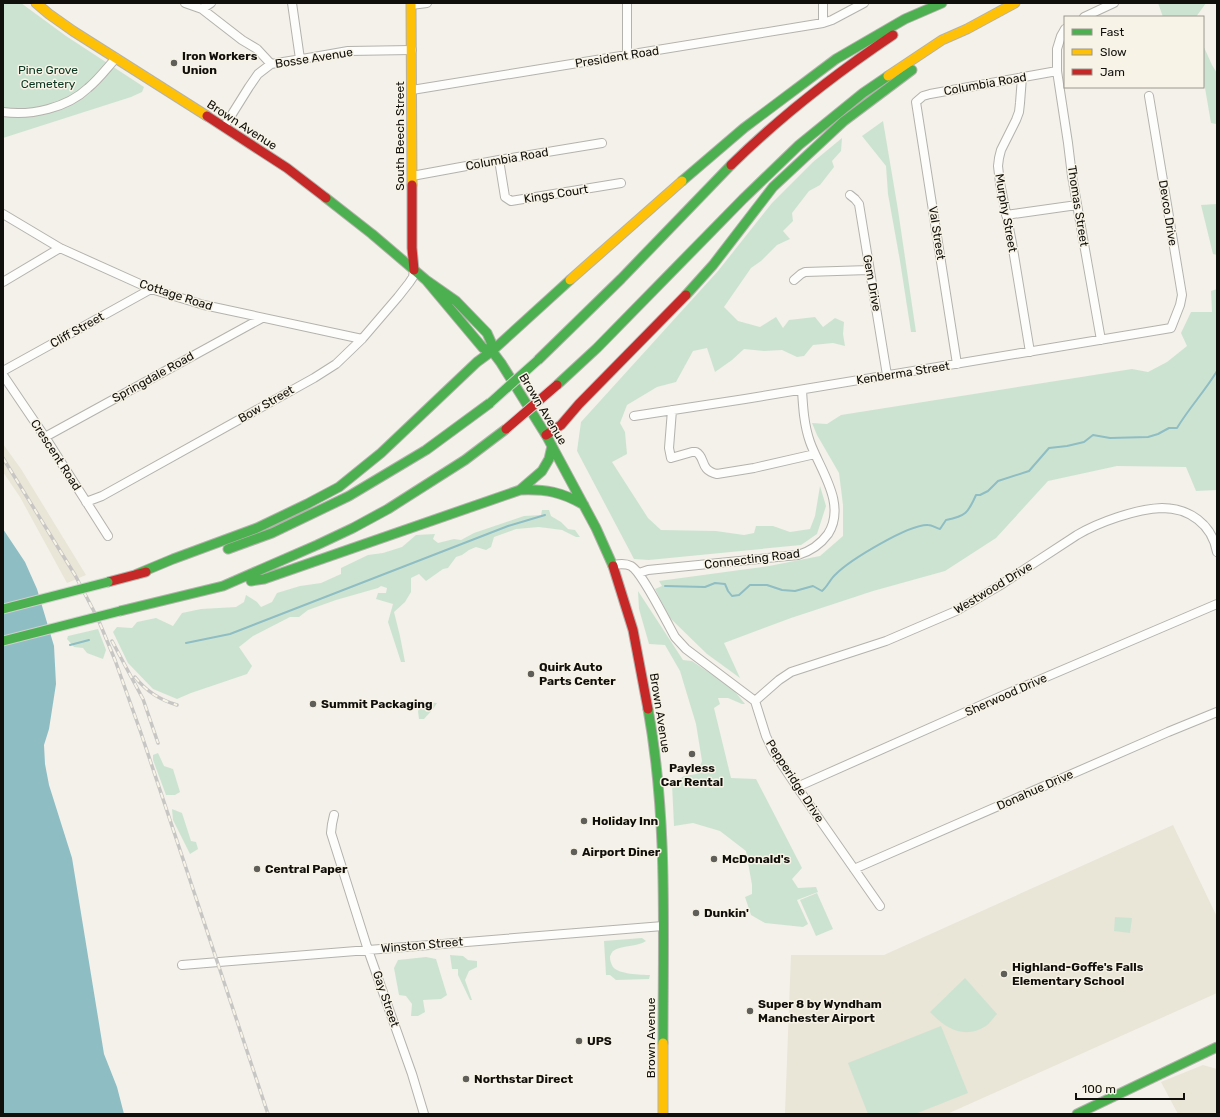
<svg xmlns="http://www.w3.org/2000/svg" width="1220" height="1117" font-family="Rubik,sans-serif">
  <rect width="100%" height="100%" fill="#f3f1ea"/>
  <!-- built -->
  <path fill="#e9e5d7" d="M3 444 21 469 86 575 67 583 20 497 3 472Z
    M1173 825 1217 917V993L947 1114H785L791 955H884Z
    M1203 1065 1217 1069V1114H1178L1161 1082Z"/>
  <!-- green -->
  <path fill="#cde3d1" d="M3 3H21L66 36 144 87 142 92 131 97 3 138Z
    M1158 3H1206L1196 17H1163Z
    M1203 45 1212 65 1217 73 1216 124 1211 123 1205 88 1203 84Z
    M883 121 898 210 916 332H911L900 261 888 194 886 166 862 136Z
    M842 138 841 151 832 161 834 167 820 185 809 191 792 213 793 221 783 231 790 239 777 245 761 261 751 268 724 307 738 321 760 327 776 317 783 328 789 320 815 317 823 327 835 318 844 322 843 334 845 346 833 343 813 345 804 356 797 357 782 350 764 351 744 349 732 360 715 372 707 348 693 351 676 382 657 387 627 405 620 423 625 432 627 454 612 462 648 518 661 530 716 531 744 535 754 533 756 526H773L790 532 810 529 815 516 820 486 826 506 817 534 801 545 649 560 634 559 577 451 581 422 718 271 772 203 813 162Z
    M1217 204V255L1213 254 1201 205Z
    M1217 289V490L1196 491 1186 467 1117 466 1048 481 996 538 945 571 873 591 791 618 724 643 740 678 707 654 670 618 655 589 662 586 659 581 769 566 820 556 843 536V505L839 473 817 435 812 423 827 424 841 415 1132 369 1148 372 1167 362 1187 346 1181 333 1191 312H1212L1211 291Z
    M542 510H549L551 516 561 522 568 529 575 530 580 537H576L562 530 539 527 516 529 494 537 491 547 486 550 476 547 469 550 462 555 456 557 448 568 443 569 426 581 419 574 411 578V592L405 602 394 612 400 636 405 662H401L388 622 393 604 376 599 378 593H386L387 588 381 586 378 588 336 600 308 610 299 617H290L253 636 239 647 252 666 247 674 191 693 177 699 153 689 128 663 113 632 117 627 132 628 137 622 156 618 173 626 182 613 201 609 236 607 244 602 246 595 257 602 261 607 272 602 277 593 300 586 321 583 341 574V568L368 555 383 553 402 547 416 535 435 534 433 539 438 543 454 539 461 540 474 533 524 516 541 515Z
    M638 591 683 660 692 661 732 688 745 704H742L728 698H718L720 704 714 708 731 778 756 779 802 868 792 879 798 888 816 887 818 892 797 900 808 924 803 927 765 923 751 915 745 897 752 894V885L746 851 720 831 693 823 674 826 672 784 684 776 697 774 702 761 696 724 680 671 665 645 649 644 639 609Z
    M98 629 106 650 103 659 87 653 83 648 74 647 67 639 68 636Z
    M423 702 437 703 433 709 424 719H419L418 711Z
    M158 753 164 766 173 769 180 792 175 795H166L153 760V755Z
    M172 809 182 813 191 841 196 842 198 849 190 854 173 820Z
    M817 893 833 929 816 936 800 900Z
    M1115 917 1132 918 1130 933 1114 931Z
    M642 938 646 941C637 947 622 945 613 951 612 952 610 956 610 957 610 960 611 964 613 967 618 974 641 975 650 975L649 979 616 980 610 975H606L604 941Z
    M450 955 463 956 468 960 477 961V967L469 971 465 980 472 1000H470L458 975V969H452Z
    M426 957 436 959 447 995 441 999 423 1000 425 1012 418 1016H411L412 1004 406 996 399 995 394 968 398 960Z
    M965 978 997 1014C993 1018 990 1023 986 1026 964 1040 945 1028 930 1012Z
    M941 1026 968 1093 915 1114H868L848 1063Z"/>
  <!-- water -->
  <path fill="#8ebdc4" d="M3 529 25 562 37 589 54 646 56 684 49 729 44 745 45 764 49 785 72 858 104 1054 117 1087 124 1114H3Z"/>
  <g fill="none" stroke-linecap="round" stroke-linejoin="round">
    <!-- stream -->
    <path stroke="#8ebdc4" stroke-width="2" d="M665 586 705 587 715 583 725 584 728 591 732 596 739 595 750 585H767L782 590 795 591 813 586 822 591C828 586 830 579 836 574 850 560 909 524 928 525 932 525 936 528 940 529L946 520C966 516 968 513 976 495H980L988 491 998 481 1029 471 1049 448 1067 446 1084 442 1093 435 1110 438 1148 437 1158 434 1169 428H1177C1189 408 1205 391 1217 371
      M186 643 230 634 508 526 545 515
      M70 645 89 640"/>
    <!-- street casing -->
    <g stroke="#b4b2ac" stroke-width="10">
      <path id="street" d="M185 3 202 9 242 40 257 49 271 64
        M292 3 300 59
        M627 3V56
        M411 5 427 3
        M202 9 211 3
        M1084 17 1114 3
        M823 23V3
        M1065 29 1061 36 1057 49V71L1068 143 1072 176 1101 340
        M1022 77 1020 103 1019 112 1016 120 1001 150 999 158 998 166 1000 183 1012 243 1030 352
        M412 90 823 23 832 20 864 3
        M3 112C31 116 67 108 88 88 98 80 107 68 116 58
        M224 127 249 87 258 74 271 64 314 57 348 51 412 50
        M499 160 505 197 511 201 621 183
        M412 176 499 160 602 143
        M850 195 855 199 859 204 887 375
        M3 214 60 248 151 289 204 305 362 339
        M1006 215 1077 205
        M794 280 801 274 805 272 869 270
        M3 282 60 248
        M957 364 916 102 923 96 930 94 1057 71
        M3 371 151 289
        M3 375 45 437 108 536
        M672 410 669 448 671 458 692 452H696C706 457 699 470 717 474L754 468 815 454
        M634 416 745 399 1171 328 1180 305 1182 295 1149 96
        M45 437 262 318
        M86 502 102 496 314 378 336 364 362 339 398 297 409 283 413 277 414 270
        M613 565C619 564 625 563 631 566 642 572 667 623 675 637L686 649 755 701 766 736 773 751 797 787 880 906
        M639 573 648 570 798 555C811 551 820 545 828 534 847 504 820 470 810 442 804 425 803 407 802 390
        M755 701 779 680 791 672 886 641 956 611 999 586 1077 535C1099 522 1136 509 1162 508 1189 508 1212 524 1217 552
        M797 787 1004 695 1217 604
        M334 815 332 824 331 833 368 950 412 1074 424 1114
        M854 869 1168 732 1217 712
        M182 965 663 926"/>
    </g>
    <!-- fast casing -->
    <g stroke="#b4b2ac" stroke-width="11">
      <path id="fast" d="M682 181 744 128 836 59 905 19 942 3
        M326 198 372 234 426 280 456 301 487 333 491 342 492 351
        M426 280 483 348 492 351 501 363 546 435 596 528 613 566
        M686 295 713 265 773 187 844 121 912 70
        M538 360 621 279 731 165
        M557 385 597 348 743 199 799 145 863 93 888 76
        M520 490C546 489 562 492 584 505
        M228 549 272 533 349 496 426 450 490 403
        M137 574 173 559 257 528 307 504 339 487 381 453 477 362 492 351 570 280
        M251 581 264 579 520 490 542 471 549 459 552 446
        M120 611 223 586 317 545 353 528 388 509 465 460 506 429
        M648 709C668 819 663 932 663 1043
        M1077 1114 1217 1047"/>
    </g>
    <!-- slow casing -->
    <g stroke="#b4b2ac" stroke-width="11">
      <path id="slow" d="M36 3 49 14 73 31 207 116
        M411 3 412 185
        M888 76 942 40 967 29 1015 3
        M570 280 682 181
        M663 1043V1114"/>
    </g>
    <!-- jam casing -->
    <g stroke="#b4b2ac" stroke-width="11">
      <path id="jam" d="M207 116 287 168 326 198
        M731 165C781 116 835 74 893 35
        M412 185V248L414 270
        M546 435 561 425 579 404 686 295
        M613 566 633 630 648 709
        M108 582 146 572"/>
    </g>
    <!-- street -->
    <use href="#street" stroke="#fdfdfc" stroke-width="8"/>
    <!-- fast -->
    <use href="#fast" stroke="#4caf50" stroke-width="9"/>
    <!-- slow -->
    <use href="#slow" stroke="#ffc107" stroke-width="9"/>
    <!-- jam -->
    <use href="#jam" stroke="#c62828" stroke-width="9"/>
    <!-- rail casing -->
    <g stroke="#c7c6c4" stroke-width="3.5">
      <path id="rail" d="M3 458 75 575 98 619 115 660 141 733 268 1114
        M112 641 143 699 158 743
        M135 677C146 691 160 700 177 705"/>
    </g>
    <!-- rail -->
    <use href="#rail" stroke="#f7f3e6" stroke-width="2" stroke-dasharray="6" stroke-linecap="butt"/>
    <!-- fast-bridge casing -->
    <g stroke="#d0cfcc" stroke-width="11" stroke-linecap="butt">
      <path id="fast-bridge" d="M490 403 538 360
        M3 609 108 582
        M3 641 120 611"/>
    </g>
    <!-- jam-bridge casing -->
    <g stroke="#d0cfcc" stroke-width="11" stroke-linecap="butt">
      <path id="jam-bridge" d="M506 429 557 385"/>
    </g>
    <!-- fast-bridge -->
    <use href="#fast-bridge" stroke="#4caf50" stroke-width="9"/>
    <!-- jam-bridge -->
    <use href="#jam-bridge" stroke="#c62828" stroke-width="9"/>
  </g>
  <!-- markers -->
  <g fill="#605e59" stroke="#f7f3e6" stroke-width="1.5">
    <circle cx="174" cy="63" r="4"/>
    <circle cx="531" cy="674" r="4"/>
    <circle cx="313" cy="704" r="4"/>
    <circle cx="692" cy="754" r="4"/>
    <circle cx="584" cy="821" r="4"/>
    <circle cx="574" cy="852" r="4"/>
    <circle cx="714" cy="859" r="4"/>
    <circle cx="257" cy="869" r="4"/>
    <circle cx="696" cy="913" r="4"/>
    <circle cx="1004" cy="974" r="4"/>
    <circle cx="750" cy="1011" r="4"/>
    <circle cx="579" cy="1041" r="4"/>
    <circle cx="466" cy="1079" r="4"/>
  </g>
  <g text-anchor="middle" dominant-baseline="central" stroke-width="3" stroke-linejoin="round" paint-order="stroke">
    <!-- poi labels -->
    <g font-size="12" font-weight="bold" fill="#110f0b" stroke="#f7f3e6" text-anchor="start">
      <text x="182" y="56">Iron Workers<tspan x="182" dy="14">Union</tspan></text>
      <text x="539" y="667">Quirk Auto<tspan x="539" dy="14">Parts Center</tspan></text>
      <text x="321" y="704">Summit Packaging</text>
      <text x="692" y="768" text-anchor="middle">Payless<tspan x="692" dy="14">Car Rental</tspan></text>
      <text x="592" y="821">Holiday Inn</text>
      <text x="582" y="852">Airport Diner</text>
      <text x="722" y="859">McDonald's</text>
      <text x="265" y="869">Central Paper</text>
      <text x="704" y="913">Dunkin'</text>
      <text x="1012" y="967">Highland-Goffe's Falls<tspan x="1012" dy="14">Elementary School</tspan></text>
      <text x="758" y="1004">Super 8 by Wyndham<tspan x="758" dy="14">Manchester Airport</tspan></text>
      <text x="587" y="1041">UPS</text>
      <text x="474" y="1079">Northstar Direct</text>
    </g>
    <!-- street labels -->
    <g font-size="12" fill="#110f0b" stroke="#f7f3e6">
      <text transform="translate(617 57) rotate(-9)">President Road</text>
      <text transform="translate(314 58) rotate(-9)">Bosse Avenue</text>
      <text transform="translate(985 84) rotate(-10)">Columbia Road</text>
      <text transform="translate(242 125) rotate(33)">Brown Avenue</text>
      <text transform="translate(400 136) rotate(-90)">South Beech Street</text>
      <text transform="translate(507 159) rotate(-10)">Columbia Road</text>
      <text transform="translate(556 194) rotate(-9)">Kings Court</text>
      <text transform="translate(1078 206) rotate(81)">Thomas Street</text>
      <text transform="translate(1006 213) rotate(80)">Murphy Street</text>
      <text transform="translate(1168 213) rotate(81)">Devco Drive</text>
      <text transform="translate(937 233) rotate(81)">Val Street</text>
      <text transform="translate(872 283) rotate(80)">Gem Drive</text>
      <text transform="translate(176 295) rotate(18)">Cottage Road</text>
      <text transform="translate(77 330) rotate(-29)">Cliff Street</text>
      <text transform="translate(903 373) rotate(-9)">Kenberma Street</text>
      <text transform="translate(153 377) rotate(-29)">Springdale Road</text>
      <text transform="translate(266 404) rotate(-30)">Bow Street</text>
      <text transform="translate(543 409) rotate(59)">Brown Avenue</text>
      <text transform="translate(56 455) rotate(57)">Crescent Road</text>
      <text transform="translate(752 559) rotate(-7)">Connecting Road</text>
      <text transform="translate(993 588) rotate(-31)">Westwood Drive</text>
      <text transform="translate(1006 695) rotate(-24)">Sherwood Drive</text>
      <text transform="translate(660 713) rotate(81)">Brown Avenue</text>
      <text transform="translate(795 781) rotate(57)">Pepperidge Drive</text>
      <text transform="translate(1035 790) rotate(-24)">Donahue Drive</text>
      <text transform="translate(422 945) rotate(-5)">Winston Street</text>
      <text transform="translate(386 999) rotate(71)">Gay Street</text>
      <text transform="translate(651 1038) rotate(-90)">Brown Avenue</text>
    </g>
    <!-- park labels -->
    <g font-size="12" fill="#0a3520" stroke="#f7f3e6">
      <text x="48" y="70">Pine Grove<tspan x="48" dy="14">Cemetery</tspan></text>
    </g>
  </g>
  <!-- border -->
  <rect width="1220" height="1117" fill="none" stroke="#110f0b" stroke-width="8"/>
  <!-- legend -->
  <rect x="1064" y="16" width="140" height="72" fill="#f7f3e6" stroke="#9b988e"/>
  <rect x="1072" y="29" width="20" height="6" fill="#4caf50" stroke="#9b988e"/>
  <text x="1100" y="36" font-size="12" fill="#110f0b">Fast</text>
  <rect x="1072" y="49" width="20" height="6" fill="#ffc107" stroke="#9b988e"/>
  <text x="1100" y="56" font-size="12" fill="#110f0b">Slow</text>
  <rect x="1072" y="69" width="20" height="6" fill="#c62828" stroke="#9b988e"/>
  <text x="1100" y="76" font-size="12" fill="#110f0b">Jam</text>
  <!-- scale -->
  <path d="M1076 1093v6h108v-6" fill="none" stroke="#110f0b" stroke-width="2"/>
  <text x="1082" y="1093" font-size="12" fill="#110f0b" stroke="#f7f3e6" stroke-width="3" paint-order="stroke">100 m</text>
</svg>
